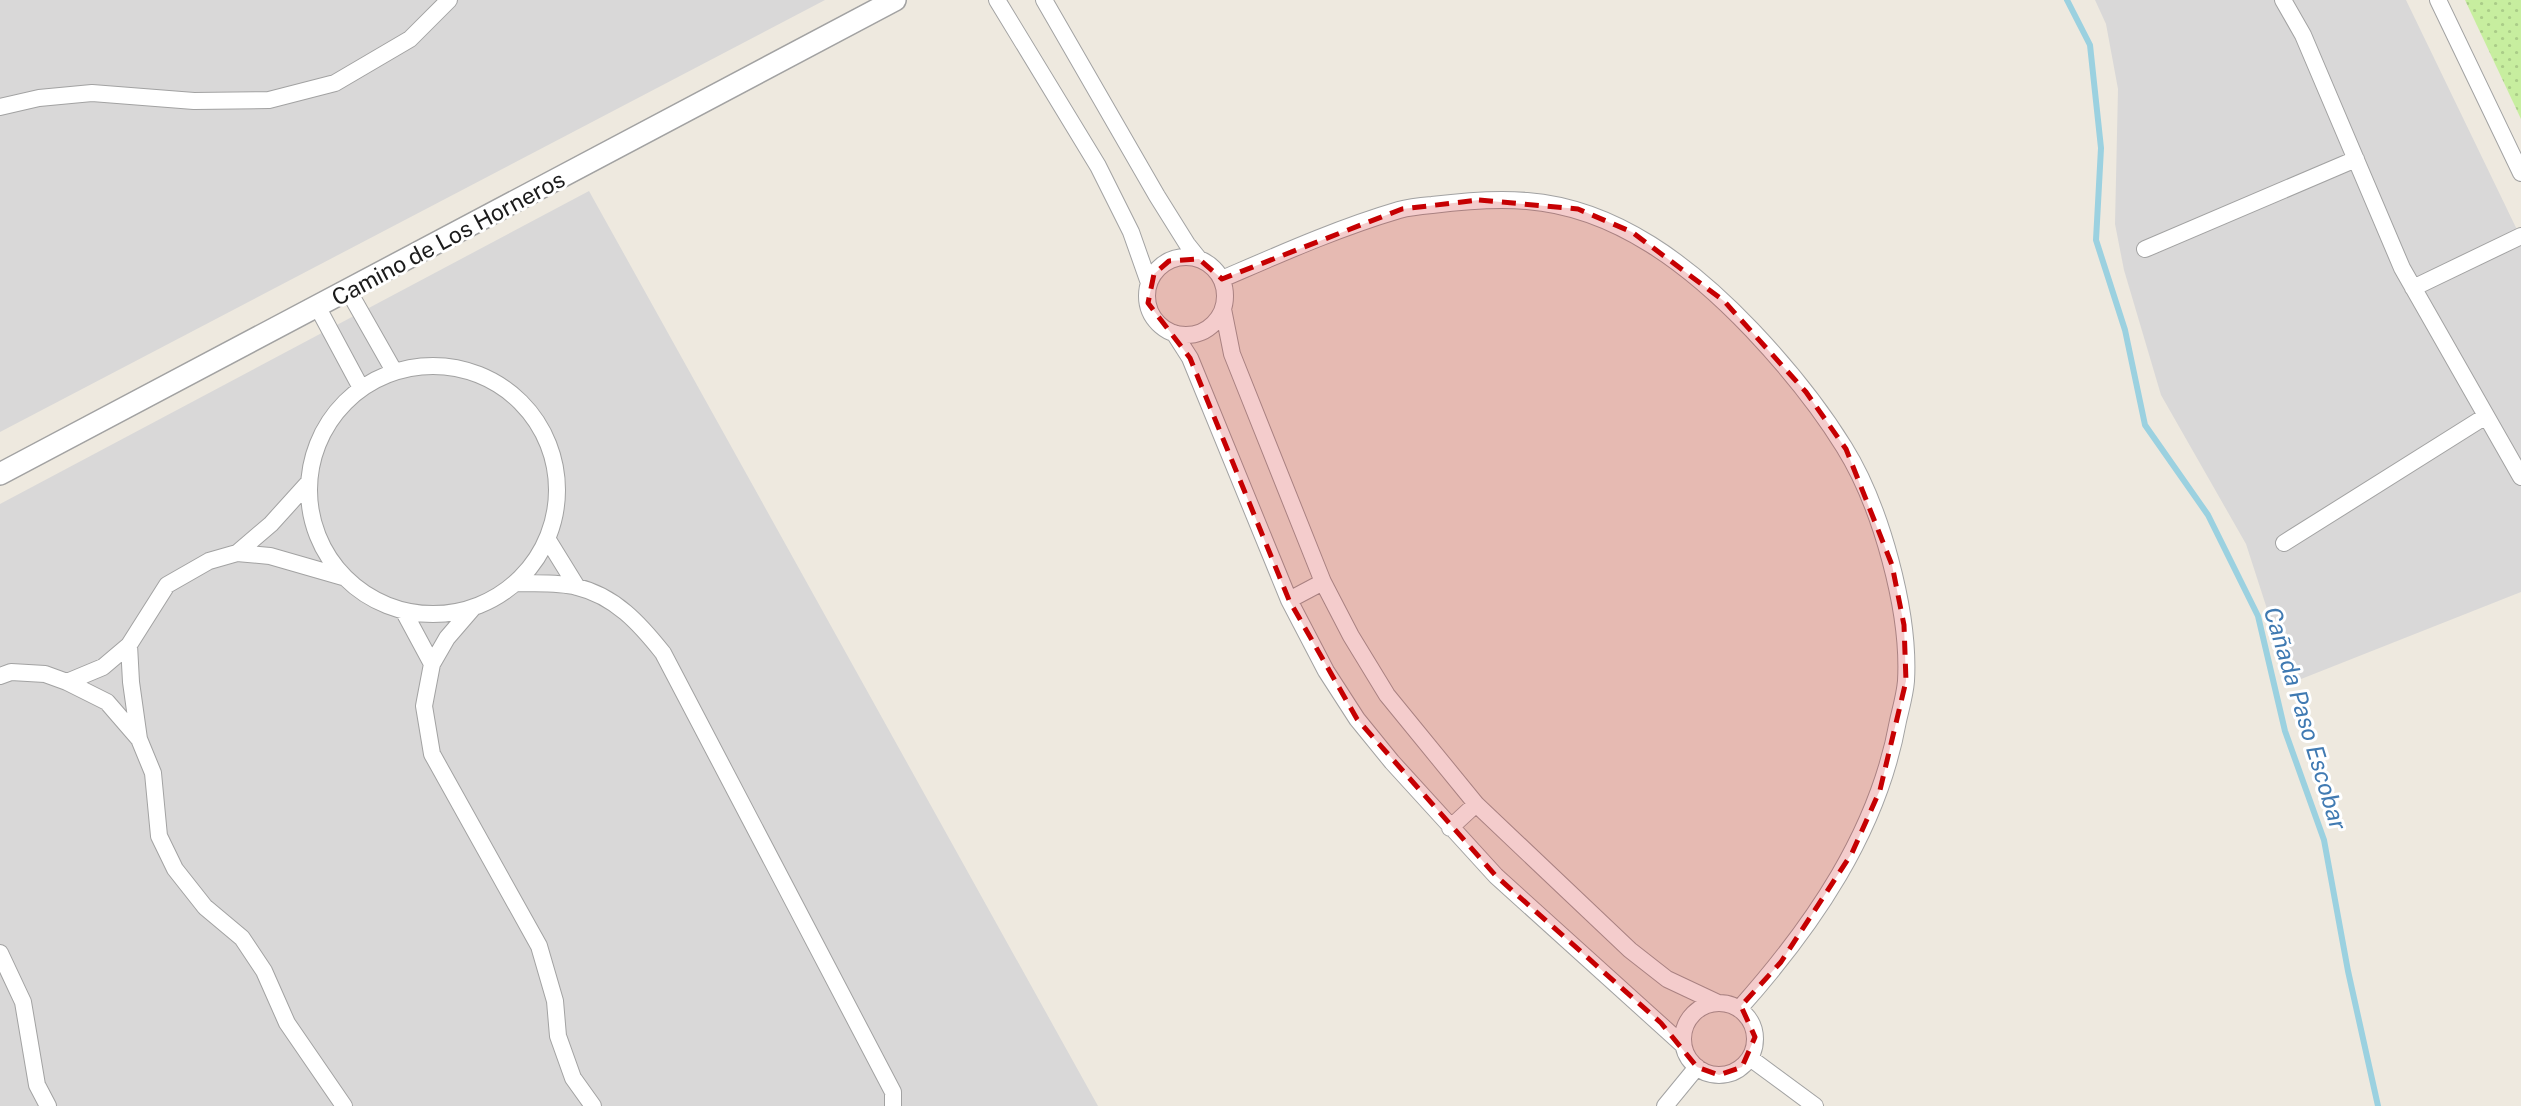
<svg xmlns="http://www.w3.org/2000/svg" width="2521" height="1106" font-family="'Public Sans',sans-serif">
  <defs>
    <pattern id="grass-dots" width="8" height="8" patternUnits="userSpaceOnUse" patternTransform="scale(1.75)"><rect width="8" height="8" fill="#c7ee9f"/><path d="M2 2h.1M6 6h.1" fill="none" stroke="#ac8" stroke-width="1.8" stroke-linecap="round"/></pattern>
  </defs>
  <rect width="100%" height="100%" fill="#eee9df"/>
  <!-- residential -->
  <path fill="#d9d8d8" d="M0 0H825L0 432Z
    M2095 0H2406L2521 238V592L2291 683 2246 544 2161 395 2124 270 2115 224 2118 89 2106 24Z
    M589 191 1098 1106H0V504Z"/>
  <!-- grass -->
  <path fill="url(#grass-dots)" d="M2465 0H2521V119Z"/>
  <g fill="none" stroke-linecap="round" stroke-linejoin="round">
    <!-- stream -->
    <path stroke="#9bd1e0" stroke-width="6" d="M2067 0 2090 45 2101 148 2096 240 2125 330 2145 425 2208 515 2258 616 2285 731 2324 840 2348 971 2378 1106"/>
    <!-- minor casing -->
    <g stroke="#a2a2a2" stroke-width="18">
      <path id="minor" d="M997 0 1098 166 1131 232 1149 283
        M1044 0 1157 196 1187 244 1199 259
        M2283 0 2303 35 2402 268 2521 477
        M2438 0 2521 173
        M0 107 39 98 92 93 194 101 269 100 335 83 410 39 449 0
        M2145 249 2356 159
        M1147 296a39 39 0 1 1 78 0a39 39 0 1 1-78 0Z
        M1222 279C1280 254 1338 228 1399 210 1410 207 1421 206 1432 205 1464 201 1495 198 1527 201 1617 208 1692 267 1752 330 1786 366 1818 405 1844 447 1881 506 1910 612 1906 681 1905 694 1901 708 1898 721 1878 832 1813 926 1739 1009
        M2413 288 2521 236
        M348 290 394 371
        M317 306 361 388
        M1223 309 1232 354 1323 582 1351 636 1387 695 1476 804 1630 950 1667 979 1718 1003
        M1174 333 1190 358 1289 600 1326 671 1357 719 1392 762 1496 876 1683 1045
        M309 490a124 124 0 1 1 248 0a124 124 0 1 1-248 0Z
        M548 540 577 587
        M2284 543 2486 416
        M237 553 271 524 308 483
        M343 577 270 556 237 553 209 561 167 585 129 645 131 682 139 739 153 773 159 836 175 869 205 907 242 938 264 971 287 1023 344 1106
        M517 583C536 584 558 582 577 587 615 596 640 624 663 653L893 1092V1106
        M1289 600 1323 582
        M472 609 447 638 432 664 424 706 432 754 539 946 555 1001 558 1036 573 1078 593 1106
        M404 612 432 664
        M0 676 11 672 45 674 67 682 107 702 139 739
        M67 682 103 667 129 645
        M1450 828 1476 804
        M0 953 23 1002 37 1085 48 1106
        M1683 1039a36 36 0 1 1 72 0a36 36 0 1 1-72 0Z
        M1750 1058 1815 1106
        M1665 1106 1697 1067"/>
    </g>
    <!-- tertiary casing -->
    <g stroke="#a2a2a2" stroke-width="24">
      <path id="tertiary" d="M0 474 895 0"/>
    </g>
    <!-- minor -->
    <use href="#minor" stroke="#fff" stroke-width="16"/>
    <!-- tertiary -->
    <use href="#tertiary" stroke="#fff" stroke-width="21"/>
  </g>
  <!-- marked area -->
  <path fill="#c60002" fill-opacity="0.2" stroke="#c60002" stroke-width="5" stroke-dasharray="14 9" stroke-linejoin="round" d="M1479 200 1578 209 1632 232 1724 301 1806 392 1846 449 1892 565 1904 625 1906 681 1880 790 1852 853 1781 962 1741 1006 1755 1037 1742 1067 1719 1075 1697 1067 1661 1023 1496 876 1357 719 1289 600 1190 358 1148 303 1154 274 1169 261 1199 259 1222 279 1402 209Z"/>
  <g text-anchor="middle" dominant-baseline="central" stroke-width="6" stroke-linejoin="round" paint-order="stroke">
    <!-- street labels -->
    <g font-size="23" fill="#1b1b1b" stroke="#fff">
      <text transform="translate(448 238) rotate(-28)">Camino de Los Horneros</text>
    </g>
    <!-- water labels -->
    <g font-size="24" font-style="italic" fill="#407ab2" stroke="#fff">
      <text transform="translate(2306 718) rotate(73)">Cañada Paso Escobar</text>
    </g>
  </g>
</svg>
